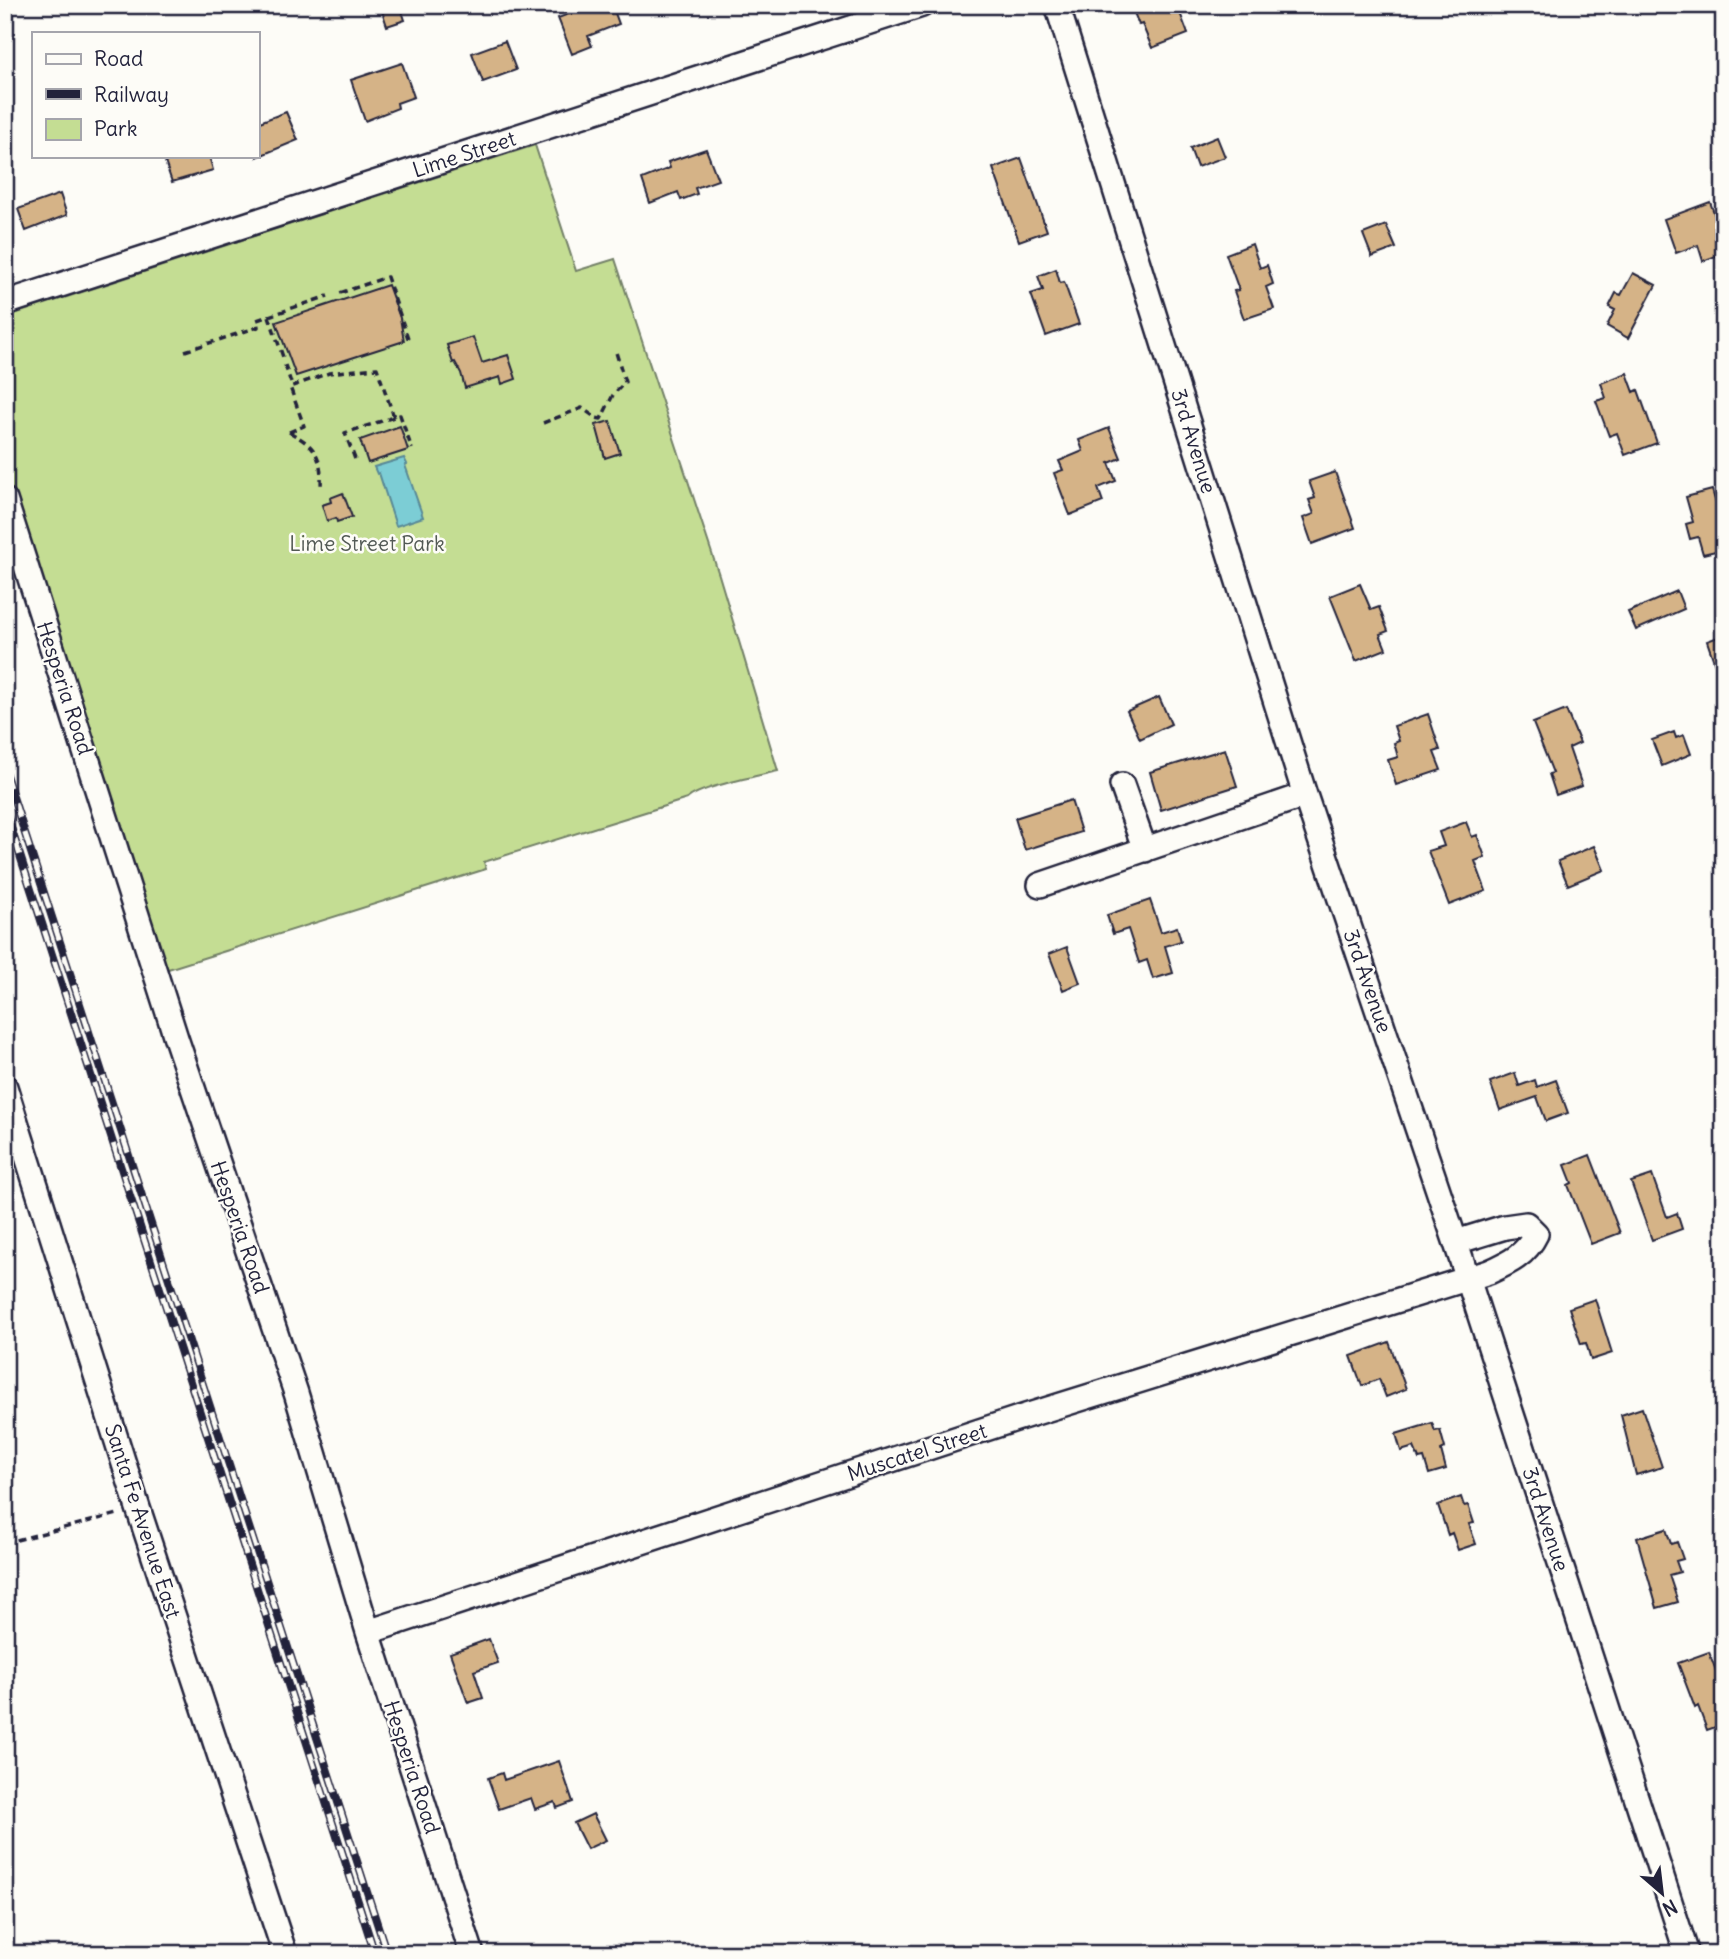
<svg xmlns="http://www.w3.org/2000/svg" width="1729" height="1959" font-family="Delius,sans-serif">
  <rect width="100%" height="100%" fill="#fdfcf7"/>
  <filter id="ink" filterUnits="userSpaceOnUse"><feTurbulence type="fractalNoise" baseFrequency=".0143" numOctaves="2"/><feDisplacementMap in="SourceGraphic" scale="14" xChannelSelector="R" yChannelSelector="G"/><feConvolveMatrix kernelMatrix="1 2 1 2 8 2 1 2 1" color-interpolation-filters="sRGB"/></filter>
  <g filter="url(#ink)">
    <!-- green -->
    <path fill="#c4dd93" stroke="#738067" stroke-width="2" d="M535 145 576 271 615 259 719 575 778 771C758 776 699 787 687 799L484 862 486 869 165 970 7 480 5 317Z"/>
    <!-- water -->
    <path fill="#7ccdd5" stroke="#588997" stroke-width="2" d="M404 458 407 464 405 465 423 517 396 526 379 473 377 474 374 467Z"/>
    <!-- building -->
    <path fill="#d5b387" stroke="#22223b" stroke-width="2" d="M380 5H400L405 20 387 26Z
      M592 5H612L619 24 588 36 592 46 572 54 558 18Z
      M1131 5H1177L1188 34 1152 48 1142 24 1139 25Z
      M505 41 516 70 483 82 472 53Z
      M402 63 414 97 397 103 398 108 365 121 351 80Z
      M286 112 298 140 257 157V123Z
      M1217 137 1225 157 1197 167 1190 148Z
      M706 149 718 180 695 188 697 194 681 200 678 192 650 203 642 179 670 168 668 162Z
      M184 156H209L213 170 172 182 165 162Z
      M1021 158 1047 231 1019 241 993 168Z
      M60 194 67 215 26 231 18 209Z
      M1710 202 1724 240V253L1703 261 1698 245 1676 253 1664 219Z
      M1386 225 1396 248 1372 257 1363 234Z
      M1252 244 1260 268 1267 265 1273 284 1266 287 1274 309 1244 319 1234 291 1239 290 1226 254Z
      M1056 269 1060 283 1064 282 1079 324 1046 336 1031 294 1043 290 1038 276Z
      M1633 273 1656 285 1628 338 1607 326 1615 310 1609 307 1616 293 1621 295Z
      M388 285 400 318 404 341 296 376 276 322Z
      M473 337 482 363 508 355 516 379 502 384 500 377 465 388 461 373 455 362 453 363 447 345Z
      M1627 373 1634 392 1638 390 1657 443 1625 455 1617 433 1609 436 1596 401 1606 398 1601 383Z
      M610 421 620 453 605 458 596 425Z
      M400 426 408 450 368 463 360 440Z
      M1109 428 1121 458 1109 463 1116 481 1098 488 1103 502 1070 515 1054 473 1063 470 1059 461 1083 451 1079 440Z
      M1335 472 1355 528 1312 544 1303 518 1314 514 1309 500 1315 498 1309 481Z
      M1712 490 1724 530V549L1703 554 1698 537 1690 539 1686 524 1693 522 1686 497Z
      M343 493 352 517 337 522 336 518 327 521 322 505 331 502 330 498Z
      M1360 584 1371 610 1379 607 1388 631 1380 634 1386 649 1356 661 1330 596Z
      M1677 591 1684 609 1636 630 1628 612Z
      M1724 635V681L1721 682 1707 641Z
      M1159 697 1171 724 1140 739 1127 711Z
      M1566 710 1580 743 1569 748 1582 786 1556 795 1549 774 1553 773 1533 723Z
      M1428 714 1440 750 1434 752 1441 770 1396 785 1388 760 1398 757 1394 743 1399 741 1394 726Z
      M1674 732 1676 738 1684 735 1691 754 1662 766 1652 740Z
      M1225 749 1237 786 1161 810 1150 772Z
      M1071 800 1081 832 1025 850 1015 818Z
      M1466 822 1472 837 1477 835 1485 857 1475 861 1486 891 1449 905 1428 851 1444 846 1439 832Z
      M1594 846 1604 870 1568 885 1558 861Z
      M1150 900 1161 932 1177 927 1181 941 1165 946 1173 973 1153 979 1147 960 1139 963 1128 929 1113 934 1107 915Z
      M1067 947 1080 983 1063 990 1049 954Z
      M1515 1073 1519 1086 1535 1080 1537 1087 1556 1080 1568 1113 1546 1121 1537 1097 1500 1110 1490 1082Z
      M1590 1155 1620 1233 1591 1244 1568 1185 1572 1183 1565 1165Z
      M1652 1175 1667 1217 1677 1213 1682 1229 1652 1240 1631 1182Z
      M1595 1299 1612 1353 1591 1360 1586 1343 1581 1344 1569 1308Z
      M1389 1342 1406 1389 1386 1397 1379 1379 1362 1386 1351 1356Z
      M1642 1408 1662 1467 1636 1475 1621 1415Z
      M1432 1423 1435 1431 1440 1430 1445 1448 1441 1450 1446 1469 1429 1474 1424 1458 1419 1459 1414 1447 1401 1451 1396 1434Z
      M1461 1497 1464 1506 1468 1505 1474 1523 1469 1524 1476 1544 1458 1550 1452 1533 1448 1535 1438 1505Z
      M1666 1529 1671 1544 1677 1542 1683 1559 1676 1561 1680 1572 1669 1575 1678 1602 1657 1608 1637 1538Z
      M489 1639 498 1663 474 1671 483 1698 468 1703 450 1653Z
      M1709 1652 1718 1676 1724 1674V1724L1707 1730 1698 1706 1695 1708 1678 1663Z
      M559 1761 573 1802 557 1808 555 1802 535 1809 531 1798 499 1809 488 1778 502 1773 504 1780Z
      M593 1814 606 1840 587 1849 574 1823Z"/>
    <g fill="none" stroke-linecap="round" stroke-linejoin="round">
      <!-- minor casing -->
      <g stroke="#22223b" stroke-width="28">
        <path id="minor" d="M1057 5 1305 795 1468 1279 1687 1954
          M5 303 922 5
          M5 500 176 1038 296 1393 368 1632 472 1954
          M1122 785 1145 850
          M1040 885 1305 795
          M5 1087 138 1508 285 1954
          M368 1632 1016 1419 1489 1272C1509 1263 1526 1255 1536 1234L1526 1224 1505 1227 1456 1242"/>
      </g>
      <!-- path -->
      <path stroke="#22223b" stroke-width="3.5" stroke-dasharray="7 5" stroke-linecap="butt" d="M340 293 387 277 409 341
        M269 316 283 357
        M185 351 258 327 257 320 328 296
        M285 365 292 386
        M543 423 582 408 596 418 601 419 613 395 625 382 615 349
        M289 432 304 426 290 387 329 373 377 368 394 417 400 415 412 449
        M289 432C318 447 322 458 321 490
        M355 459 345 433 394 417
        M5 1543 118 1514"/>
      <!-- minor -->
      <use href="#minor" stroke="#fdfcf7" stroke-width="23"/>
      <!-- rail casing -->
      <g stroke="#22223b" stroke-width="8">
        <path id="rail" d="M5 772 387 1954
          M5 809 375 1954"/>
      </g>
      <!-- rail -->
      <use href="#rail" stroke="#fdfcf7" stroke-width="5" stroke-dasharray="16" stroke-linecap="butt"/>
    </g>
  </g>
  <g text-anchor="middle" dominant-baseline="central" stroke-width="5" stroke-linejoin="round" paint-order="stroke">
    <!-- street labels -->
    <g font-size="21" fill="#22223b" stroke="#fdfcf7">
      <text transform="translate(464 154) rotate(-18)">Lime Street</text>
      <text transform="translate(1194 441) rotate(73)">3rd Avenue</text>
      <text transform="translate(65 688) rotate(72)">Hesperia Road</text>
      <text transform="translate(1368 981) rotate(71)">3rd Avenue</text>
      <text transform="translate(240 1227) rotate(71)">Hesperia Road</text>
      <text transform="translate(917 1452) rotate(-18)">Muscatel Street</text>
      <text transform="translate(1546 1519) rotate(72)">3rd Avenue</text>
      <text transform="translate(143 1521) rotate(72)">Santa Fe Avenue East</text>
      <text transform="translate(412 1767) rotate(72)">Hesperia Road</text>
    </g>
    <!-- park labels -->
    <g font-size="21" fill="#535a55" stroke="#fdfcf7">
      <text x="367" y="543">Lime Street Park</text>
    </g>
  </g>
  <!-- margin -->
  <rect width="1729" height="1959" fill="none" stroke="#fdfcf7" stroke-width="28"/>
  <rect x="14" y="14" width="1701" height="1931" fill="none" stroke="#22223b" stroke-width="2.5" filter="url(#ink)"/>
  <!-- legend -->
  <rect x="32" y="32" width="228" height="126" fill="#fdfcf7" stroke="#a5a5ac" stroke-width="2"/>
  <rect x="46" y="54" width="35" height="10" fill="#fdfcf7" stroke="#a5a5ac" stroke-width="2"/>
  <text x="94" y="66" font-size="21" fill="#22223b">Road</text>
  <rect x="46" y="89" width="35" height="10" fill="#22223b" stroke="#a5a5ac" stroke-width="2"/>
  <text x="94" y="102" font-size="21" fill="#22223b">Railway</text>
  <rect x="46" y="119" width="35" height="21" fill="#c4dd93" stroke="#a5a5ac" stroke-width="2"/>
  <text x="94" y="136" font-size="21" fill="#22223b">Park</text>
  <!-- north arrow -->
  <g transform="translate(1662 1893) rotate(152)" stroke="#fdfcf7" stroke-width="5" paint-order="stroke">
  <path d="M0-5L12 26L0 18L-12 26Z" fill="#22223b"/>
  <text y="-10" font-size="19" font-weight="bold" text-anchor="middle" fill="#22223b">N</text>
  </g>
</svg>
